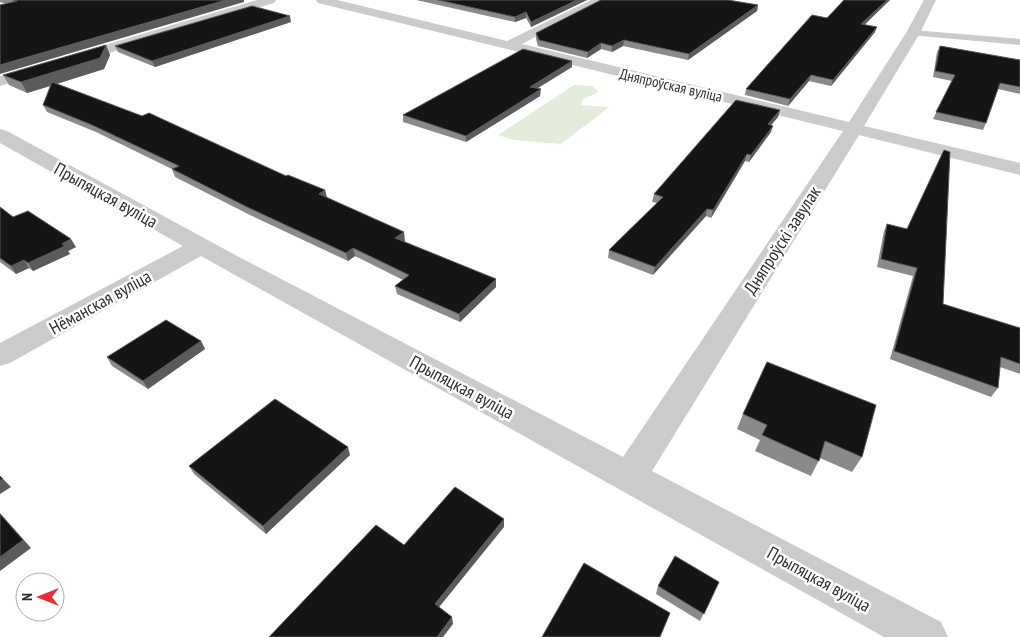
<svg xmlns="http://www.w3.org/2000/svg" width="1020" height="637" font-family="'PT Sans Narrow',sans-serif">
  <rect width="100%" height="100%" fill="#fff"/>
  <!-- green -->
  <path fill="#e4ecdb" d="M574 85 592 86 599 92 583 99 581 105 609 107 561 144 513 140 498 135Z"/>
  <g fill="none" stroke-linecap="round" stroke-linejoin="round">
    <!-- service -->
    <path fill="#cbcbcb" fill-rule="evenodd" d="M913 30 1020 39V45L910 35V31Z"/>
    <!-- minor -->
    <path fill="#cbcbcb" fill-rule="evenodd" d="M257 0H276L274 3 0 86V76Z
      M316 0H337L507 41 591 0H606L522 44 849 122 906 33 924 0H936L920 33 864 126 1020 163V175L859 135 652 471 941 622 948 637H884L201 256 10 363 0 366V343L183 246 0 143V129L7 131 239 257 623 457 843 131 318 3Z"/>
  </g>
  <!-- wall -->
  <path fill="#8a8a8a" d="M0 0H244V2L6 4 0 2Z
    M416 0H587L531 27 526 18 515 22Z
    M601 0H731V1L758 5 757 11 688 60 623 46 612 52 601 49 587 58 538 46 536 39V33Z
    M890 0 864 25 875 32 831 86 809 81 788 106 745 95 746 89 827 18Z
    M291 22 155 67 118 52 115 46Z
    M106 45 110 55 104 69 57 84 286 176 325 190 327 197 405 241 404 242 496 279V287L460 322 397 294 395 286 403 280 355 256 348 261 250 215 175 177 172 169 96 132 47 112 43 105 51 86 27 93 9 85 3 75Z
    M940 46 1020 60V94L998 89 986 123 983 130 933 119 952 81 933 77 937 52Z
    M572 61V67L537 88 540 96 466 142 403 122V115Z
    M780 110 778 117 771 125V132L749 162 745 161 711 218 706 216 653 275 608 258 609 250 657 203 652 202 654 194Z
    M0 207 13 217 76 247 68 251 70 254 33 271 29 268 16 274 0 262Z
    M887 224 943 304 1020 328V374L1000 367 998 388 991 397 890 359 913 276 877 267 884 231Z
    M201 341 205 349 148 389 112 366 107 357Z
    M767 362 862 457 852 472 820 458 811 476 755 451 760 440 737 429 743 414Z
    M350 455 266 534 194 474 189 466Z
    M719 582 700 621 656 594 658 586Z"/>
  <!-- shaded-wall -->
  <path fill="#5b5b5b" d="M226 0H244V2L0 74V65Z
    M577 0H587L531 27V22Z
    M887 0H890L859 30 861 24Z
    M758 5 757 11 688 60 689 54Z
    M526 12V18L515 22V17Z
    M290 16 291 22 155 67 152 61Z
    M877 27 875 32 831 86 833 80Z
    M624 40 623 46 612 52V46Z
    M601 43V49L587 58 588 52Z
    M106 45 110 55 104 69 27 93 21 82Z
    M572 61V67L530 93V87Z
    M811 75 809 81 788 106 790 99Z
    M541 89 540 96 466 142V136Z
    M780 110 778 117 766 131 768 124Z
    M773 126 771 132 749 162 751 155Z
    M747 154 745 161 711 218 713 210Z
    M325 190 327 198 319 194Z
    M707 209 706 216 653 275 655 267Z
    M404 232 405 241 396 247 395 238Z
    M71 239 76 247 68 251 70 254 33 271 28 263 62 244Z
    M353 248 355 256 348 261 346 253Z
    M24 260 29 268 16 274 11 266Z
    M496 279V287L460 322 459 314Z
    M201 341 205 349 148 389 143 381Z
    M348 447 350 455 266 534 263 526Z
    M3 479 11 487 0 494V481Z
    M0 513 31 548 0 571Z
    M504 519V527L436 611 435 604Z
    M452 617 453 624 443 637H437Z"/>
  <!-- building -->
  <path fill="#151515" stroke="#5b5b5b" d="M13 0H226L0 65V5L17 1Z
    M438 0H577L531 22 526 12 515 17Z
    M601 0H728L758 5 689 54 624 40 612 46 601 43 588 52 539 40 536 33Z
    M844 0H887L861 24 877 27 833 80 811 75 790 99 746 89 812 15 827 18Z
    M252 6 290 16 152 61 115 46Z
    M106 45 100 58 21 82 3 75Z
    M940 46 1020 60V87L1000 83 986 123 936 112 955 75 935 71Z
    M523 49 572 61 530 87 541 89 466 136 403 115Z
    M52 82 142 116 149 113 286 176 288 175 325 190 319 194 404 232 395 238 496 279 459 314 395 286 409 275 353 248 346 253 247 207 172 169 179 166 92 125 43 105Z
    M736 100 780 110 768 124 773 126 751 155 747 154 713 210 707 209 655 267 609 250 663 197 654 194Z
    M944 150 950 152 943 304 1020 328V364L1001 357 998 388 894 351 917 268 881 259 887 224 907 229Z
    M0 207 13 217 28 211 71 239 62 244 65 246 28 263 24 260 11 266 0 258Z
    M166 320 201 341 143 381 107 357Z
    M767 362 876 405 862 457 825 441 819 461 762 435 767 425 743 414Z
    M275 399 348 447 263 526 189 466Z
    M0 476 3 479 0 481Z
    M455 487 504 519 435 604 452 617 437 637H269L376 525 404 545Z
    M0 514 23 540 0 557Z
    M675 556 719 582 704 614 658 586Z
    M584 563 670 613 660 637H542Z"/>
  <g text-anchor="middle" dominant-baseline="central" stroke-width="5" stroke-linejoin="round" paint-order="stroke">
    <!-- far-street labels -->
    <g font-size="15" fill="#2e2e2e" stroke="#fff">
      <text transform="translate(671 85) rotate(13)">Дняпроўская вуліца</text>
    </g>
    <!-- street labels -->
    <g font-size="18" fill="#2e2e2e" stroke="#fff">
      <text transform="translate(106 195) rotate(29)">Прыпяцкая вуліца</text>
      <text transform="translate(782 240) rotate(-57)">Дняпроўскі завулак</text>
      <text transform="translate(100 302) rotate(-29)">Нёманская вуліца</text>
      <text transform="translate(462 387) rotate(28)">Прыпяцкая вуліца</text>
      <text transform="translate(819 579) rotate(29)">Прыпяцкая вуліца</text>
    </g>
  </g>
  <!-- north arrow -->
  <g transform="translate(40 597) rotate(270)"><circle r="24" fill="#ffffff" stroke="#ababab"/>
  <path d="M0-4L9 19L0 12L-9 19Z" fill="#e92d35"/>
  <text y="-8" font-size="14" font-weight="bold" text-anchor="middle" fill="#2e2e2e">N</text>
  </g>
</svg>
